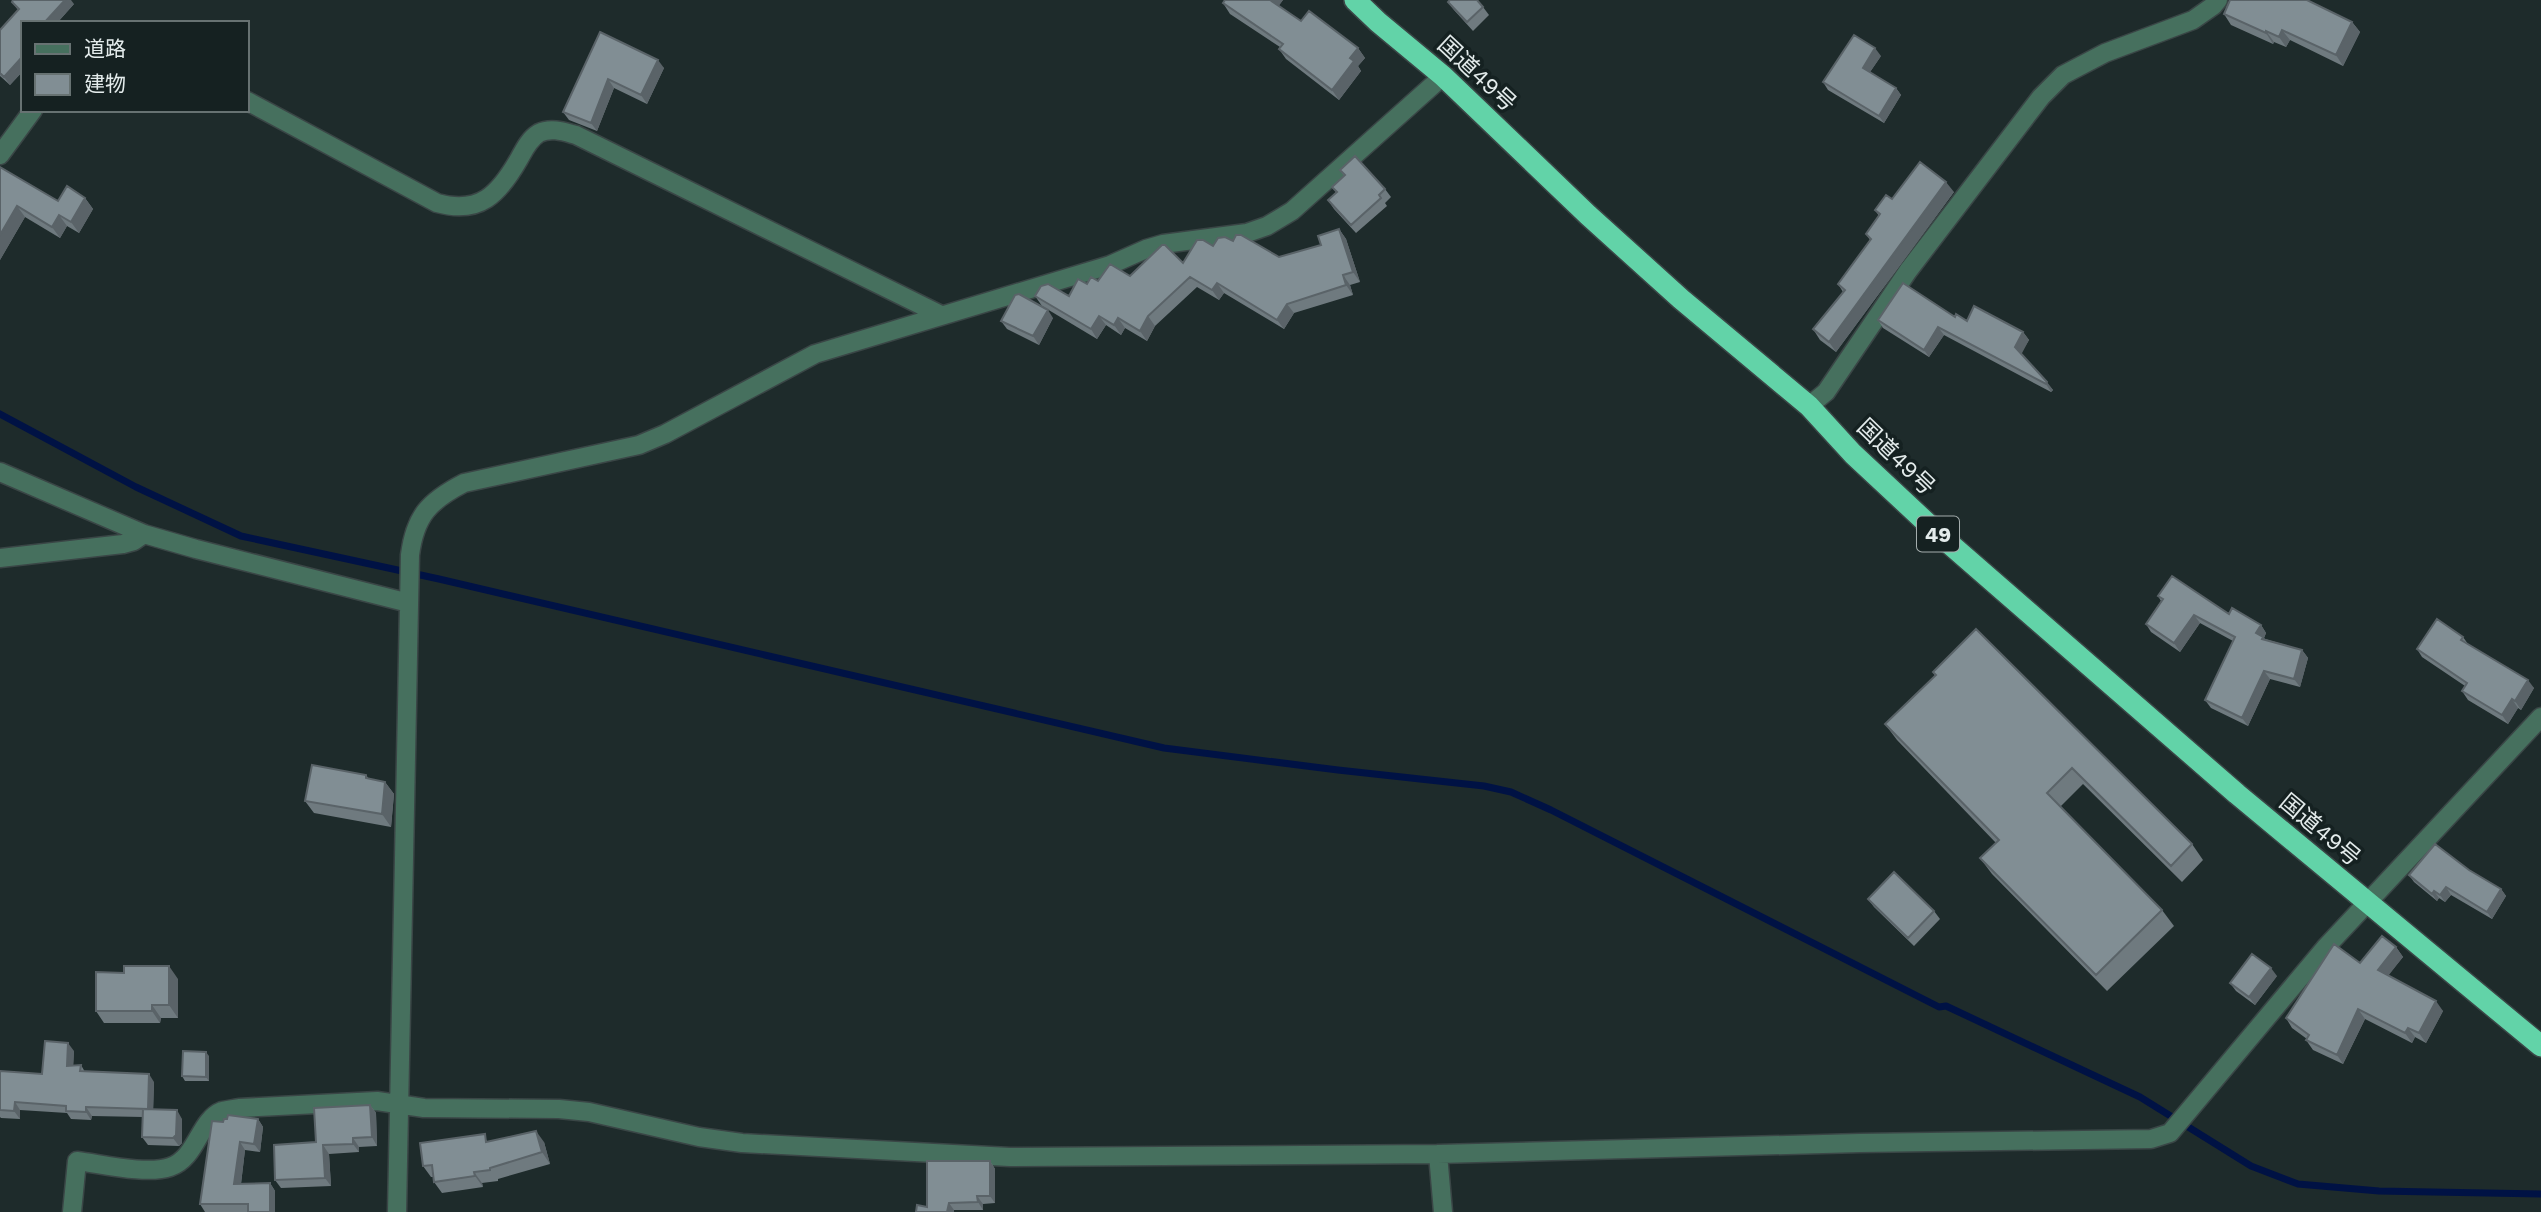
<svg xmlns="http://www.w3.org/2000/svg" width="2541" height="1212" font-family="'Work Sans','Noto Sans JP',sans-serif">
  <rect width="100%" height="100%" fill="#1e2b2b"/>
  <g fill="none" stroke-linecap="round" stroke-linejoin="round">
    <!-- stream -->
    <path stroke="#001244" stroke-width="7" d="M0 414 136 487 241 536 439 579 1164 748 1338 770 1484 786 1511 792 1551 810 1939 1007 1946 1006 2140 1097 2251 1166 2298 1184 2379 1191 2541 1194"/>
    <!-- minor casing -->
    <g stroke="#3a4646" stroke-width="21">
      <path id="minor" d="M247 101 437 203C480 215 499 194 519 159 524 150 529 139 539 133 551 127 565 132 576 135L941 315
        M0 155 33 110
        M1809 406 1826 392 1908 271 2041 97 2063 75 2105 53 2193 20 2213 6 2218 0
        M0 472 144 534
        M0 558 123 544 134 541 144 534 196 549 409 603
        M1438 1154 1443 1212
        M72 1212 77 1161C102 1164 147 1175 170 1167 197 1158 199 1120 222 1111 227 1110 234 1109 239 1108L377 1101 424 1108 559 1109 589 1112 699 1137 742 1143 1010 1157 1438 1154 1860 1143 2151 1139 2170 1133 2325 948 2541 717
        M397 1212 410 555C415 516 429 501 464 483L639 445 665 434 815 354 1110 265 1146 249 1163 244 1247 233 1267 226 1292 211 1443 76"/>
    </g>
    <!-- highway casing -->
    <g stroke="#3a4646" stroke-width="24">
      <path id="highway" d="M1355 0 1378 22 1443 76 1588 215 1681 299 1809 406 1853 454 1943 538 2237 794 2541 1046"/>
    </g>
    <!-- minor -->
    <use href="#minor" stroke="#46705e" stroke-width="18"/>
    <!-- highway -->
    <use href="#highway" stroke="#62d3a8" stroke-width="21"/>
  </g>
  <!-- wall -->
  <path fill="#6f7a7f" d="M1283 0 1278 6 1301 21 1358 48 1365 58 1358 66 1361 71 1339 100 1286 59 1279 49 1280 47 1230 14 1223 3Z
    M12 2 74 4 57 23H23V71L10 85 0 76V30L18 10Z
    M1448 2 1483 7 1489 15 1473 31 1454 10Z
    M2224 14 2352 22 2360 32 2343 66 2290 40 2286 47 2274 42 2273 44 2231 25Z
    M600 32 664 68 647 104 614 88 597 131 569 120 563 112Z
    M1881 56 1870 72 1896 88 1901 95 1884 123 1828 90 1823 82Z
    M0 167 58 201 85 198 93 209 79 233 67 226 60 238 25 217 0 260Z
    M1340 170 1385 189 1391 197 1385 203 1387 206 1356 233 1334 209 1328 200 1336 192 1332 187 1344 176Z
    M1954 192 1836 352 1820 340 1813 329 1843 292 1838 284 1870 240 1866 234 1879 216 1875 210 1892 199Z
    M1339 229 1346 239 1360 282 1350 285 1353 295 1294 313 1284 329 1224 293 1219 300 1197 287 1155 326 1147 341 1125 328 1121 335 1106 325 1097 339 1042 306 1035 296H1069L1087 284 1098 281 1130 276 1183 263 1213 246 1233 241 1279 257 1321 245Z
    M1955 317 1967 321 2023 332 2029 340 2021 353 2053 390 2051 392 1944 335 1929 357 1883 328 1878 320Z
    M1053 318 1039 345 1007 329 1001 321Z
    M2158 596 2229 614 2261 625 2266 633 2264 638 2265 639 2302 650 2308 658 2300 687 2270 679 2248 726 2211 708 2205 700 2233 641 2200 623 2180 652 2151 632 2146 624 2161 601Z
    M2463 637 2468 644 2534 688 2521 710 2518 708 2508 724 2468 700 2462 691 2465 686 2422 657 2417 649Z
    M1933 672 2192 844 2203 860 2182 882 2083 784 2060 807 2162 910 2174 926 2107 991 1992 874 1980 858 1996 843 1897 740 1885 724 1935 676Z
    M366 775 369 779 385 782 394 794 391 827 314 813 305 801Z
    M2469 870 2501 889 2506 896 2492 919 2451 895 2445 902 2439 898 2437 901 2414 882 2409 875Z
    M1868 899 1934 911 1940 919 1914 946 1874 907Z
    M2396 947 2403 957 2388 975 2443 1011 2426 1043 2415 1037 2412 1043 2365 1019 2343 1064 2313 1050 2306 1040 2307 1039 2292 1028 2286 1018 2360 963Z
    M2277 976 2255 1005 2236 991 2230 983Z
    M178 979V1018H161L160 1023H104L96 1011Z
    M74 1051 73 1065H81L85 1072 154 1082 153 1110 182 1119V1143L179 1146 148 1145 142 1137 143 1117 92 1116 91 1120 71 1119 67 1113 20 1110V1119L1 1118 0 1117V1071L42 1074Z
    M209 1056V1081H185L182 1076Z
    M370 1105 376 1113 377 1146 359 1147V1152L329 1154 331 1186 281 1188 275 1180 316 1142Z
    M258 1119 263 1127 260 1152 245 1150 241 1184 270 1183 275 1191V1212H205L200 1204 223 1122Z
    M490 1141 544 1142 550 1164 498 1179V1181L482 1183 483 1187 442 1193 434 1182V1177H431L423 1166Z
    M990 1161 995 1169V1203L983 1204V1210H954V1212H916L927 1207Z"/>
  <!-- shaded-wall -->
  <path fill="#5a6368" d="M65 0H71L74 4 57 23H44Z
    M1269 0H1283L1276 10Z
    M2352 22 2360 32 2343 66 2336 55Z
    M2282 30 2290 40 2286 47 2279 37Z
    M2266 31 2274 42 2273 44 2266 33Z
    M1358 48 1365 58 1358 66 1361 71 1339 100 1332 90 1350 58Z
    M1875 48 1881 56 1868 75 1863 68Z
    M23 56V71L10 85 4 77Z
    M658 60 664 68 647 104 641 95Z
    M608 79 614 88 597 131 591 123Z
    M1896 88 1901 95 1884 123 1879 116Z
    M1946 182 1954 192 1836 352 1829 342Z
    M85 198 93 209 79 233 71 222Z
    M17 206 25 217 0 260V235Z
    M59 215 67 226 60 238 52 227Z
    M1339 229 1346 239 1360 282 1353 272Z
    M1343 275 1350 285 1353 295 1346 285Z
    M1217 283 1224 293 1219 300 1212 290Z
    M1287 304 1294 313 1284 329 1277 320Z
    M1048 310 1053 318 1039 345 1033 336Z
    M1099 316 1106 325 1097 339 1091 329Z
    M1148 316 1155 326 1147 341 1140 331Z
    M1118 318 1125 328 1121 335 1114 325Z
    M1938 327 1944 335 1929 357 1924 350Z
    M2023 332 2029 340 2021 355 2015 347Z
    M2047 382 2053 390 2051 392 2046 384Z
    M2194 615 2200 623 2180 652 2174 643Z
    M2261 625 2266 633 2264 638 2269 645 2256 633Z
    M2302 650 2308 658 2300 687 2294 679Z
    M2264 671 2270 679 2248 726 2242 718Z
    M2528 680 2534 688 2521 710 2515 701Z
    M2512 699 2518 708 2508 724 2502 715Z
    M385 782 394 794 391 827 382 814Z
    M2446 887 2451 895 2445 902 2440 895Z
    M2501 889 2506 896 2492 919 2487 912Z
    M2434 891 2439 898 2437 901 2432 894Z
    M2396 947 2403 957 2385 980 2378 970Z
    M169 966 178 979V1018L169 1005Z
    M2271 968 2277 976 2255 1005 2249 997Z
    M2436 1001 2443 1011 2426 1043 2419 1033Z
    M152 1005 161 1018 160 1023 152 1011Z
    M2358 1009 2365 1019 2343 1064 2337 1055Z
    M2408 1028 2415 1037 2412 1043 2405 1033Z
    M68 1043 74 1051 73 1074 67 1066Z
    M206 1052 209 1056V1081L206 1077Z
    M149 1074 154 1082 153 1117 148 1109Z
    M15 1102 20 1110V1119L14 1111Z
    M370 1105 376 1113 377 1146 372 1137Z
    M86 1107 92 1116 91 1120 86 1112Z
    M177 1110 182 1119V1143L179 1146 173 1138Z
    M258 1119 263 1127 260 1152 254 1144Z
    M536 1131 544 1142 550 1164 542 1152Z
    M353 1138 359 1147V1152L353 1144Z
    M240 1142 245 1150 240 1192 234 1184Z
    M323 1145 329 1154 331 1186 325 1178Z
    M990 1161 995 1169V1203L990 1196Z
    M474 1172 482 1183 483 1187 475 1176Z
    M270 1183 275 1191V1212H270Z
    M977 1196 983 1204V1210L978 1202Z
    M949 1203 954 1210V1212H947Z"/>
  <!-- building -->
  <path fill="#818e94" stroke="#5a6368" stroke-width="2" d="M13 0H65L44 23H23V56L4 77 0 73V30L19 9 12 2Z
    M1225 0H1270L1301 21 1309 11 1358 48 1350 58 1354 61 1332 90 1279 49 1283 44 1223 3Z
    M1450 0H1477L1483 7 1467 22 1448 2Z
    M2230 0H2307L2352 22 2336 55 2282 30 2279 37 2266 31V33L2224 14Z
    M600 32 658 60 641 95 608 79 591 123 563 112Z
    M1854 35 1875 48 1863 68 1896 88 1879 116 1823 82Z
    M1355 156 1385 189 1379 195 1381 198 1351 225 1328 200 1337 192 1332 187 1345 175 1340 170Z
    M1920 162 1946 182 1829 342 1813 329 1845 290 1838 284 1871 239 1866 234 1880 214 1875 210 1886 195 1892 199Z
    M0 167 58 201 67 186 85 198 71 222 59 215 52 227 17 206 0 235Z
    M1339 229 1353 272 1343 275 1346 285 1287 304 1277 320 1217 283 1212 290 1190 277 1148 316 1140 331 1118 318 1114 325 1099 316 1091 329 1035 296 1041 286 1048 284 1069 296 1078 279 1087 284 1091 277 1098 281 1110 264 1130 276 1162 245H1165L1183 263 1197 240H1203L1213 246 1218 238 1225 237 1233 241 1236 235H1241L1279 257 1321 245 1318 236Z
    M1903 283 1955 317 1956 314 1967 321 1974 306 2023 332 2015 347 2047 382 2046 384 1938 327 1924 350 1878 320Z
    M1019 294 1048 310 1033 336 1001 321 1015 295Z
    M2172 576 2229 614 2232 608 2261 625 2256 633 2263 637 2262 639 2302 650 2294 679 2264 671 2242 718 2205 700 2235 637 2194 615 2174 643 2146 624 2163 599 2158 596Z
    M2437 619 2463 637 2461 640 2528 680 2515 701 2512 699 2502 715 2462 691 2467 683 2417 649Z
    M1976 629 2192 844 2171 866 2072 768 2047 793 2162 910 2096 975 1980 858 1999 840 1885 724 1936 675 1933 672Z
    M312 765 366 775V778L385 782 382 814 305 801Z
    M2435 844 2469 870 2501 889 2487 912 2446 887 2440 895 2434 891 2432 894 2409 875Z
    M1894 872 1934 911 1908 938 1868 899Z
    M2382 936 2396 947 2378 970 2436 1001 2419 1033 2408 1028 2405 1033 2358 1009 2337 1055 2306 1040 2309 1035 2286 1018 2334 944 2360 963Z
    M2252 954 2271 968 2249 997 2230 983Z
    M124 966H169V1005H152V1011H96V972L124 973Z
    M45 1041 68 1043 67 1066 81 1065 80 1071 149 1074 148 1109 86 1107V1112L66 1111V1106L15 1102 14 1111 0 1110V1071L42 1074Z
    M183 1051 206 1052V1077L182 1076Z
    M370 1105 372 1137 353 1138V1144L323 1145 325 1178 275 1180 274 1145 316 1142 314 1108Z
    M143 1109 177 1110 176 1135 173 1138 142 1137Z
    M228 1115 258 1119 254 1144 240 1142 234 1184 270 1183V1212H248V1204H200L212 1121 223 1122 224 1119H227Z
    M536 1131 542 1152 490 1168V1170L474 1172 475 1176 434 1182 432 1165 423 1166 420 1143 485 1134 486 1142Z
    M927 1161H990V1196H977L978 1202 949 1203 947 1212H916L917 1205 927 1207Z"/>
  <g text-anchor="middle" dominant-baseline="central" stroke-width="7" stroke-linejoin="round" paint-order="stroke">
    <!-- shield labels -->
    <rect fill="#152121" stroke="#a5aeae" stroke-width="2" x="1917" y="516.5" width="42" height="35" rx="5"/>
    <g font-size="21" font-weight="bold" fill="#e3ebeb">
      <text x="1938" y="534">49</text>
    </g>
    <!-- street labels -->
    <g font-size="23" fill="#e3ebeb" stroke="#152121">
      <text transform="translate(1477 74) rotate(43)">国道49号</text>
      <text transform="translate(1896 457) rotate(44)">国道49号</text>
      <text transform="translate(2320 830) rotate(40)">国道49号</text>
    </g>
  </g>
  <!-- legend -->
  <rect x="21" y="21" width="228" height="91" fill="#152121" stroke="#677272" stroke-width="2"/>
  <rect x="35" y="44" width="35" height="10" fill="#46705e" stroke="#677272" stroke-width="2"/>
  <text x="84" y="56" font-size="21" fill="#e3ebeb">道路</text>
  <rect x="35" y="74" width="35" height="21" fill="#818e94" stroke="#677272" stroke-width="2"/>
  <text x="84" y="91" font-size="21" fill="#e3ebeb">建物</text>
</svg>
